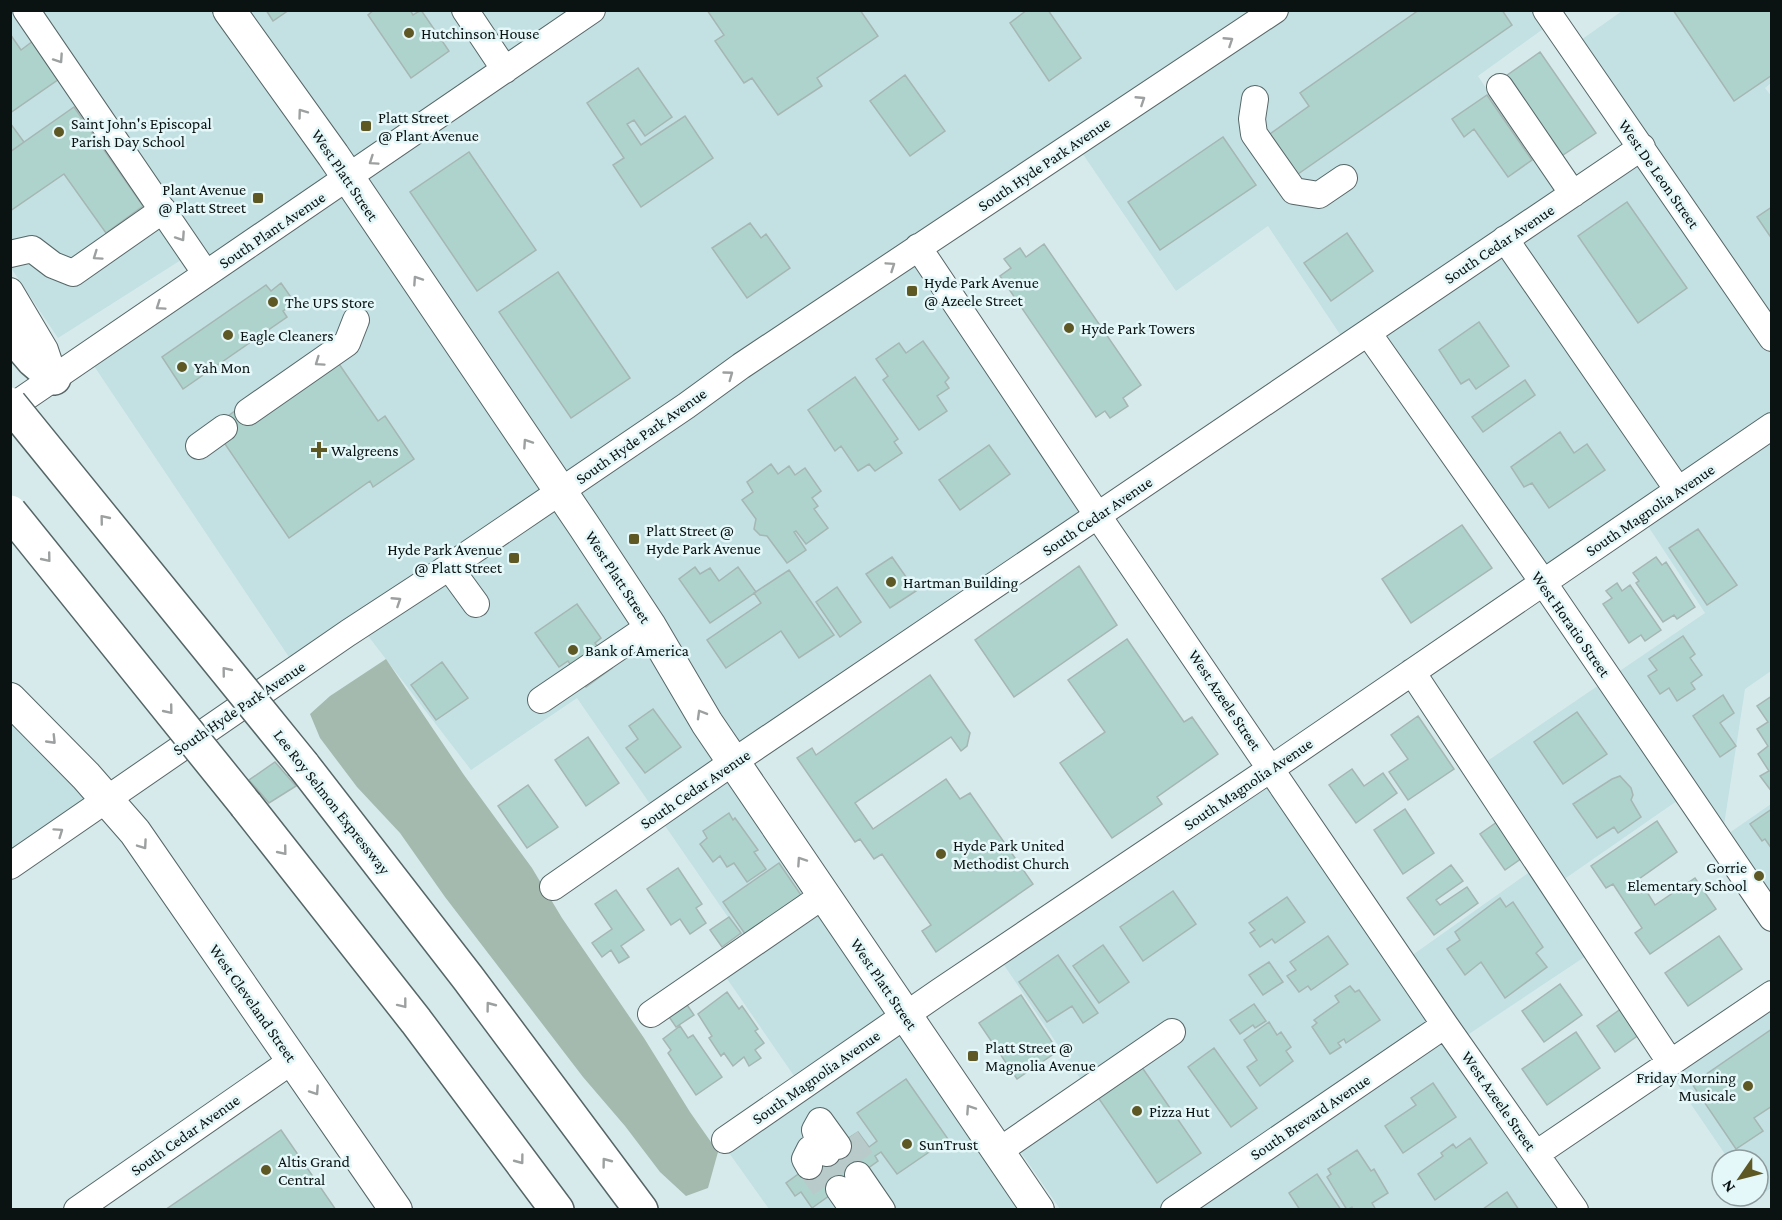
<svg xmlns="http://www.w3.org/2000/svg" width="1782" height="1220" font-family="'Crimson Pro',serif">
  <rect width="100%" height="100%" fill="#d7eaeb"/>
  <!-- built -->
  <path fill="#c3e0e2" d="M10 11H24L192 253 58 338 11 268Z
    M30 11H226L339 176 204 266Z
    M246 11H1551L1557 19 1478 76 1559 198 1347 345 1268 226 1176 291 1074 141 916 246 1094 515 740 756 910 1010 801 1086 721 970 750 949 577 698 471 770 362 628 569 489Z
    M1622 11H1771V83L1765 88 1772 97 1771 423 1545 579 1374 334 1653 142 1581 40Z
    M349 182 554 489 295 666 90 360Z
    M1771 429V671L1745 689 1722 838 1771 804V913L1684 796 1550 889 1592 952 1460 1040 1404 961 1541 864 1477 768 1705 613 1642 517Z
    M11 712 108 804 11 867Z
    M1269 775 1570 1209H1060L1013 1141 1088 1090 1000 959Z
    M1771 1004V1188L1756 1199 1754 1196H1758V1160H1729L1669 1072Z
    M913 1012 1050 1209H769L722 1143Z"/>
  <!-- green -->
  <path fill="#a4baaf" d="M386 659 464 775 532 868 562 918 644 1038 690 1112 718 1152 708 1188 686 1196 660 1172 625 1126 583 1077 445 897 400 833 357 787 320 738 310 714 330 696Z"/>
  <!-- building -->
  <path fill="#aed3cc" stroke="#a5b6b3" stroke-width="1.5" d="M266 10H289L273 21Z
    M374 10H410L413 15 421 10 449 51 411 78 368 15Z
    M707 10H860L878 36 817 78 822 86 778 115 752 78 744 83 715 41 724 35Z
    M1027 10H1048L1081 58 1049 81 1010 23Z
    M1419 10H1502L1512 25 1298 174 1270 134 1309 106 1300 93Z
    M1673 10H1772V75L1734 101Z
    M10 34 21 50 33 41 59 79 10 113Z
    M1540 52 1596 133 1560 157 1506 76Z
    M638 68 672 117 645 136 634 120 627 124 641 145 685 116 713 158 641 207 613 165 624 158 587 103Z
    M905 75 945 131 910 156 870 101Z
    M1487 95 1532 160 1508 177 1474 129 1464 137 1452 119Z
    M74 107 143 206 106 233 64 174 10 211V152Z
    M10 123 24 142 10 152Z
    M1223 137 1256 185 1160 250 1128 202Z
    M469 152 536 250 477 291 410 192Z
    M1627 202 1687 288 1638 323 1578 236Z
    M1772 207V239L1757 217Z
    M750 223 761 238 766 234 790 268 747 298 712 248Z
    M1347 233 1373 271 1331 301 1304 263Z
    M1044 244 1141 385 1123 398 1128 406 1110 418 1105 411 1096 417 1000 276 1011 268 1004 259 1020 248 1026 257Z
    M558 272 630 378 571 418 499 312Z
    M281 283 295 303 283 311 287 317 183 389 162 357 266 285 271 291Z
    M1479 322 1509 366 1476 389 1469 379 1461 384 1439 350Z
    M923 341 949 378 945 382 949 388 937 396 947 411 919 430 883 380 888 376 876 359 899 343 906 353Z
    M339 364 378 421 385 416 414 459 373 487 370 481 289 538 223 441 220 422 243 405Z
    M855 377 898 439 894 442 902 453 875 471 869 464 858 471 841 446 835 451 808 410Z
    M1525 380 1535 395 1483 432 1472 417Z
    M1560 432 1574 453 1587 444 1605 470 1549 508 1532 483 1524 487 1511 467Z
    M989 445 1010 474 960 510 939 480Z
    M771 464 778 474 789 466 795 475 805 468 821 491 812 498 818 506 814 509 828 528 806 544 796 531 794 532 806 550 787 563 767 536 760 535 754 529 756 519 742 500 753 492 747 482Z
    M1462 525 1492 568 1411 623 1382 579Z
    M1698 529 1737 585 1707 605 1669 548Z
    M892 557 916 591 890 608 866 574Z
    M1656 557 1662 565 1666 562 1695 607 1677 619 1674 615 1663 622 1636 583 1639 581 1633 573Z
    M1079 566 1117 625 1014 697 975 640Z
    M695 567 700 574 710 568 719 581 738 567 756 592 710 623 679 579Z
    M789 570 834 635 799 658 781 631 726 668 707 640 761 603 754 593Z
    M1617 583 1622 591 1630 585 1661 630 1645 641 1641 635 1629 643 1603 604 1612 598 1606 591Z
    M837 587 861 622 840 637 816 602Z
    M577 604 601 638 595 643 612 668 586 687 568 661 559 667 535 633Z
    M1683 636 1695 654 1690 658 1702 675 1691 683 1695 689 1677 701 1669 688 1660 694 1648 676 1657 670 1649 659Z
    M1127 639 1184 722 1192 717 1218 754 1157 797 1162 804 1112 838 1060 763 1105 732 1068 680Z
    M442 662 468 698 436 720 411 685Z
    M930 675 970 733 967 746 961 751 951 737 855 803 873 829 946 779 960 799 970 793 1033 884 936 952 922 931 931 925 882 854 874 859 860 839 855 842 797 758 812 748 816 755Z
    M1723 695 1734 713 1720 723 1736 746 1720 757 1693 716Z
    M1772 696V792L1760 776 1769 771 1758 754 1768 746 1757 729 1768 722 1757 706Z
    M653 709 681 747 645 773 626 748 638 739 629 726Z
    M1577 712 1607 754 1563 784 1534 742Z
    M1418 716 1454 769 1408 800 1389 772 1408 759 1391 735Z
    M588 737 619 783 586 806 555 760Z
    M275 762 296 786 269 803 249 780Z
    M1352 769 1364 786 1383 773 1397 793 1356 823 1329 785Z
    M1620 776 1631 788 1633 795 1631 800 1641 817 1618 833 1614 827 1597 838 1573 804 1612 779Z
    M528 785 558 827 527 848 498 806Z
    M1405 809 1434 853 1403 874 1374 830Z
    M1772 809V849L1765 839 1762 841 1750 824Z
    M729 813 733 820 735 818 758 850 754 852 766 869 747 882 734 863 727 867 720 856 713 862 700 844 707 838 703 831Z
    M1657 821 1677 852 1639 879 1655 905 1695 878 1716 909 1650 954 1635 933 1642 928 1613 884 1606 888 1591 866Z
    M1497 822 1522 858 1505 870 1480 834Z
    M779 863 801 895 745 934 723 902Z
    M1451 865 1463 881 1436 900 1440 905 1467 887 1478 903 1434 935 1407 898Z
    M678 868 702 904 696 908 706 923 690 934 680 919 671 925 647 889Z
    M616 890 644 930 621 946 629 957 619 963 611 950 602 957 592 943 612 929 595 904Z
    M1173 891 1196 924 1143 961 1120 927Z
    M1287 897 1305 922 1275 943 1272 939 1260 947 1250 933 1255 930 1249 923Z
    M1500 898 1506 907 1513 902 1543 947 1536 953 1547 967 1505 998 1481 962 1465 975 1447 949 1460 940 1455 932Z
    M729 917 741 933 722 947 710 930Z
    M1328 936 1348 964 1311 990 1308 986 1299 992 1287 976 1296 970 1290 962Z
    M1719 936 1742 969 1688 1006 1665 973Z
    M1103 945 1129 982 1099 1003 1073 966Z
    M1058 955 1098 1013 1083 1023 1072 1006 1047 1022 1019 982Z
    M1269 962 1283 982 1263 995 1249 975Z
    M1560 984 1582 1015 1544 1042 1522 1011Z
    M1350 986 1355 992 1359 990 1380 1020 1346 1043 1344 1039 1338 1043 1341 1047 1330 1054 1312 1027 1317 1023 1314 1020 1339 1002 1335 996Z
    M727 992 739 1009 742 1006 758 1029 755 1031 764 1043 755 1050 761 1058 749 1066 744 1057 733 1066 724 1053 721 1056 709 1038 712 1036 698 1014Z
    M1021 995 1058 1051 1017 1079 979 1023Z
    M681 996 694 1015 676 1027 663 1008Z
    M1254 1004 1266 1021 1255 1028 1253 1025 1240 1034 1230 1020Z
    M1622 1008 1640 1034 1615 1052 1597 1026Z
    M1269 1022 1277 1035 1281 1032 1291 1047 1286 1051 1293 1061 1260 1086 1247 1067 1257 1060 1244 1040Z
    M680 1026 688 1038 693 1035 722 1077 696 1095 668 1053 671 1050 663 1039Z
    M1772 1029V1106L1754 1118 1763 1131 1736 1149 1692 1084Z
    M1576 1032 1600 1068 1547 1105 1522 1069Z
    M1214 1048 1257 1108 1231 1127 1188 1067Z
    M1139 1063 1201 1153 1157 1183 1095 1093Z
    M906 1079 948 1139 897 1174 881 1152 875 1156 878 1161 812 1208 801 1192 795 1196 786 1183 847 1139 858 1132 869 1147 877 1141 857 1113Z
    M1433 1083 1456 1117 1403 1153 1385 1126 1416 1105 1411 1098Z
    M281 1130 336 1210H165Z
    M1470 1138 1487 1163 1435 1200 1418 1174 1443 1156 1441 1153 1453 1144 1456 1148Z
    M1357 1150 1371 1171 1374 1169 1388 1193 1372 1203 1376 1210H1353L1352 1207 1347 1210 1327 1177 1331 1174 1328 1169Z
    M1317 1174 1341 1210H1300L1289 1193Z
    M1507 1192 1519 1210H1484L1483 1209Z"/>
  <g fill="none" stroke-linecap="round" stroke-linejoin="round">
    <!-- minor-tunnel -->
    <path stroke="#b8caca" stroke-width="26" stroke-dasharray="26 13" stroke-linecap="butt" d="M847 1139 868 1169
      M827 1153 848 1183
      M809 1166 830 1195"/>
    <!-- minor casing -->
    <g stroke="#566667" stroke-width="28">
      <path id="minor" d="M26 10 206 274
        M465 10 505 70
        M1546 10 1772 338
        M1500 87 1573 194
        M1255 99 1252 119 1254 134 1294 191 1319 195 1344 178
        M1505 239 1678 490
        M918 247 1098 516 1445 1025 1575 1210
        M10 254 32 249 53 265 73 273 163 210
        M10 291 45 350 54 377
        M1368 333 1543 582 1772 918
        M10 408 592 10
        M248 412 347 343 356 320
        M199 446 224 428
        M449 567 476 604
        M1412 672 1670 1062
        M541 700 650 626
        M10 866 348 633 449 567 686 406 741 366 1275 10
        M553 887 720 771 1642 147
        M651 1014 824 895
        M725 1140 939 992 1272 768 1772 426
        M999 1151 1172 1032
        M827 1153 818 1140 815 1130 820 1121 838 1146
        M1536 1154 1772 994
        M809 1166 805 1159 810 1149
        M858 1175 882 1210
        M839 1189 848 1202 866 1210
        M77 1210 293 1060
        M1174 1210 1445 1025"/>
    </g>
    <!-- major casing -->
    <g stroke="#566667" stroke-width="34">
      <path id="major" d="M229 10 333 155 584 526 650 626 707 723 1038 1210
        M10 699 86 776 135 832 396 1210"/>
    </g>
    <!-- highway casing -->
    <g stroke="#566667" stroke-width="36">
      <path id="highway" d="M10 333 33 360 54 378
        M303 765 468 978 641 1210
        M246 805 416 1021 557 1210"/>
    </g>
    <!-- minor -->
    <use href="#minor" stroke="#fff" stroke-width="26"/>
    <!-- major -->
    <use href="#major" stroke="#fff" stroke-width="32"/>
    <!-- highway -->
    <use href="#highway" stroke="#fff" stroke-width="33"/>
    <!-- highway-bridge casing -->
    <g stroke="#566667" stroke-width="36" stroke-linecap="butt">
      <path id="highway-bridge" d="M10 404 303 765
        M10 512 246 805"/>
    </g>
    <!-- highway-bridge -->
    <use href="#highway-bridge" stroke="#fff" stroke-width="33"/>
  </g>
  <!-- one-way arrows -->
  <defs><path id="oneway-chevron" d="M-2-3.5L2.5 0L-2 3.5" fill="none" stroke-width="1.6" stroke-linecap="round" stroke-linejoin="round" transform="scale(1.5)"/></defs>
  <g stroke="#9da0a0">
    <use href="#oneway-chevron" transform="translate(1229 41) rotate(-33)"/>
    <use href="#oneway-chevron" transform="translate(59 59) rotate(56)"/>
    <use href="#oneway-chevron" transform="translate(1141 100) rotate(-33)"/>
    <use href="#oneway-chevron" transform="translate(302 113) rotate(-126)"/>
    <use href="#oneway-chevron" transform="translate(373 161) rotate(146)"/>
    <use href="#oneway-chevron" transform="translate(181 237) rotate(56)"/>
    <use href="#oneway-chevron" transform="translate(97 256) rotate(145)"/>
    <use href="#oneway-chevron" transform="translate(891 266) rotate(-34)"/>
    <use href="#oneway-chevron" transform="translate(417 280) rotate(-124)"/>
    <use href="#oneway-chevron" transform="translate(160 306) rotate(146)"/>
    <use href="#oneway-chevron" transform="translate(319 362) rotate(145)"/>
    <use href="#oneway-chevron" transform="translate(729 375) rotate(-36)"/>
    <use href="#oneway-chevron" transform="translate(527 443) rotate(-124)"/>
    <use href="#oneway-chevron" transform="translate(104 519) rotate(-129)"/>
    <use href="#oneway-chevron" transform="translate(47 558) rotate(51)"/>
    <use href="#oneway-chevron" transform="translate(397 601) rotate(-33)"/>
    <use href="#oneway-chevron" transform="translate(226 671) rotate(-129)"/>
    <use href="#oneway-chevron" transform="translate(169 710) rotate(51)"/>
    <use href="#oneway-chevron" transform="translate(701 714) rotate(-120)"/>
    <use href="#oneway-chevron" transform="translate(52 740) rotate(46)"/>
    <use href="#oneway-chevron" transform="translate(59 832) rotate(-35)"/>
    <use href="#oneway-chevron" transform="translate(143 845) rotate(55)"/>
    <use href="#oneway-chevron" transform="translate(283 851) rotate(51)"/>
    <use href="#oneway-chevron" transform="translate(801 861) rotate(-124)"/>
    <use href="#oneway-chevron" transform="translate(403 1004) rotate(52)"/>
    <use href="#oneway-chevron" transform="translate(490 1006) rotate(-127)"/>
    <use href="#oneway-chevron" transform="translate(315 1091) rotate(56)"/>
    <use href="#oneway-chevron" transform="translate(970 1109) rotate(-124)"/>
    <use href="#oneway-chevron" transform="translate(520 1160) rotate(53)"/>
    <use href="#oneway-chevron" transform="translate(606 1162) rotate(-127)"/>
  </g>
  <!-- markers -->
  <g fill="#5e5825" stroke="#e4f7f9" stroke-width="2">
    <circle cx="409" cy="33" r="6"/>
    <rect x="360" y="120" width="12" height="12" rx="3"/>
    <circle cx="59" cy="132" r="6"/>
    <rect x="252" y="192" width="12" height="12" rx="3"/>
    <rect x="906" y="285" width="12" height="12" rx="3"/>
    <circle cx="273" cy="302" r="6"/>
    <circle cx="1069" cy="328" r="6"/>
    <circle cx="228" cy="335" r="6"/>
    <circle cx="182" cy="367" r="6"/>
    <path d="M316 441h6v6h6v6h-6v6h-6v-6h-6v-6h6z"/>
    <rect x="628" y="533" width="12" height="12" rx="3"/>
    <rect x="508" y="552" width="12" height="12" rx="3"/>
    <circle cx="891" cy="582" r="6"/>
    <circle cx="573" cy="650" r="6"/>
    <circle cx="941" cy="854" r="6"/>
    <circle cx="1759" cy="876" r="6"/>
    <rect x="967" y="1050" width="12" height="12" rx="3"/>
    <circle cx="1748" cy="1086" r="6"/>
    <circle cx="1137" cy="1111" r="6"/>
    <circle cx="907" cy="1144" r="6"/>
    <circle cx="266" cy="1170" r="6"/>
  </g>
  <g text-anchor="middle" dominant-baseline="central" stroke-width="5" stroke-linejoin="round" paint-order="stroke">
    <!-- poi labels -->
    <g font-size="16" fill="#0b1212" stroke="#e4f7f9" text-anchor="start">
      <text x="421" y="33">Hutchinson House</text>
      <text x="378" y="117">Platt Street<tspan x="378" dy="18">@ Plant Avenue</tspan></text>
      <text x="71" y="123">Saint John's Episcopal<tspan x="71" dy="18">Parish Day School</tspan></text>
      <text x="246" y="189" text-anchor="end">Plant Avenue<tspan x="246" dy="18">@ Platt Street</tspan></text>
      <text x="924" y="282">Hyde Park Avenue<tspan x="924" dy="18">@ Azeele Street</tspan></text>
      <text x="285" y="302">The UPS Store</text>
      <text x="1081" y="328">Hyde Park Towers</text>
      <text x="240" y="335">Eagle Cleaners</text>
      <text x="194" y="367">Yah Mon</text>
      <text x="331" y="450">Walgreens</text>
      <text x="646" y="530">Platt Street @<tspan x="646" dy="18">Hyde Park Avenue</tspan></text>
      <text x="502" y="549" text-anchor="end">Hyde Park Avenue<tspan x="502" dy="18">@ Platt Street</tspan></text>
      <text x="903" y="582">Hartman Building</text>
      <text x="585" y="650">Bank of America</text>
      <text x="953" y="845">Hyde Park United<tspan x="953" dy="18">Methodist Church</tspan></text>
      <text x="1747" y="867" text-anchor="end">Gorrie<tspan x="1747" dy="18">Elementary School</tspan></text>
      <text x="985" y="1047">Platt Street @<tspan x="985" dy="18">Magnolia Avenue</tspan></text>
      <text x="1736" y="1077" text-anchor="end">Friday Morning<tspan x="1736" dy="18">Musicale</tspan></text>
      <text x="1149" y="1111">Pizza Hut</text>
      <text x="919" y="1144">SunTrust</text>
      <text x="278" y="1161">Altis Grand<tspan x="278" dy="18">Central</tspan></text>
    </g>
    <!-- street labels -->
    <g font-size="16" fill="#0b1212" stroke="#e4f7f9">
      <text transform="translate(1044 164) rotate(-34)">South Hyde Park Avenue</text>
      <text transform="translate(1659 174) rotate(55)">West De Leon Street</text>
      <text transform="translate(345 175) rotate(56)">West Platt Street</text>
      <text transform="translate(272 230) rotate(-34)">South Plant Avenue</text>
      <text transform="translate(1499 244) rotate(-34)">South Cedar Avenue</text>
      <text transform="translate(641 436) rotate(-35)">South Hyde Park Avenue</text>
      <text transform="translate(1650 510) rotate(-34)">South Magnolia Avenue</text>
      <text transform="translate(1097 516) rotate(-34)">South Cedar Avenue</text>
      <text transform="translate(618 577) rotate(57)">West Platt Street</text>
      <text transform="translate(1571 624) rotate(55)">West Horatio Street</text>
      <text transform="translate(1225 700) rotate(56)">West Azeele Street</text>
      <text transform="translate(239 708) rotate(-34)">South Hyde Park Avenue</text>
      <text transform="translate(1248 784) rotate(-34)">South Magnolia Avenue</text>
      <text transform="translate(695 789) rotate(-34)">South Cedar Avenue</text>
      <text transform="translate(332 802) rotate(52)">Lee Roy Selmon Expressway</text>
      <text transform="translate(884 984) rotate(56)">West Platt Street</text>
      <text transform="translate(253 1003) rotate(55)">West Cleveland Street</text>
      <text transform="translate(816 1077) rotate(-35)">South Magnolia Avenue</text>
      <text transform="translate(1499 1101) rotate(55)">West Azeele Street</text>
      <text transform="translate(1310 1117) rotate(-34)">South Brevard Avenue</text>
      <text transform="translate(185 1135) rotate(-35)">South Cedar Avenue</text>
    </g>
  </g>
  <!-- border -->
  <rect width="1782" height="1220" fill="none" stroke="#0b1212" stroke-width="24"/>
  <!-- north arrow -->
  <g transform="translate(1740 1178) rotate(235)"><circle r="28" fill="#e4f7f9" stroke="#8d9b9d" stroke-width="1.5"/>
  <path d="M0-4.5L10 22L0 15L-10 22Z" fill="#5e5825"/>
  <text y="-9" font-size="16" font-weight="bold" text-anchor="middle" fill="#0b1212">N</text>
  </g>
</svg>
